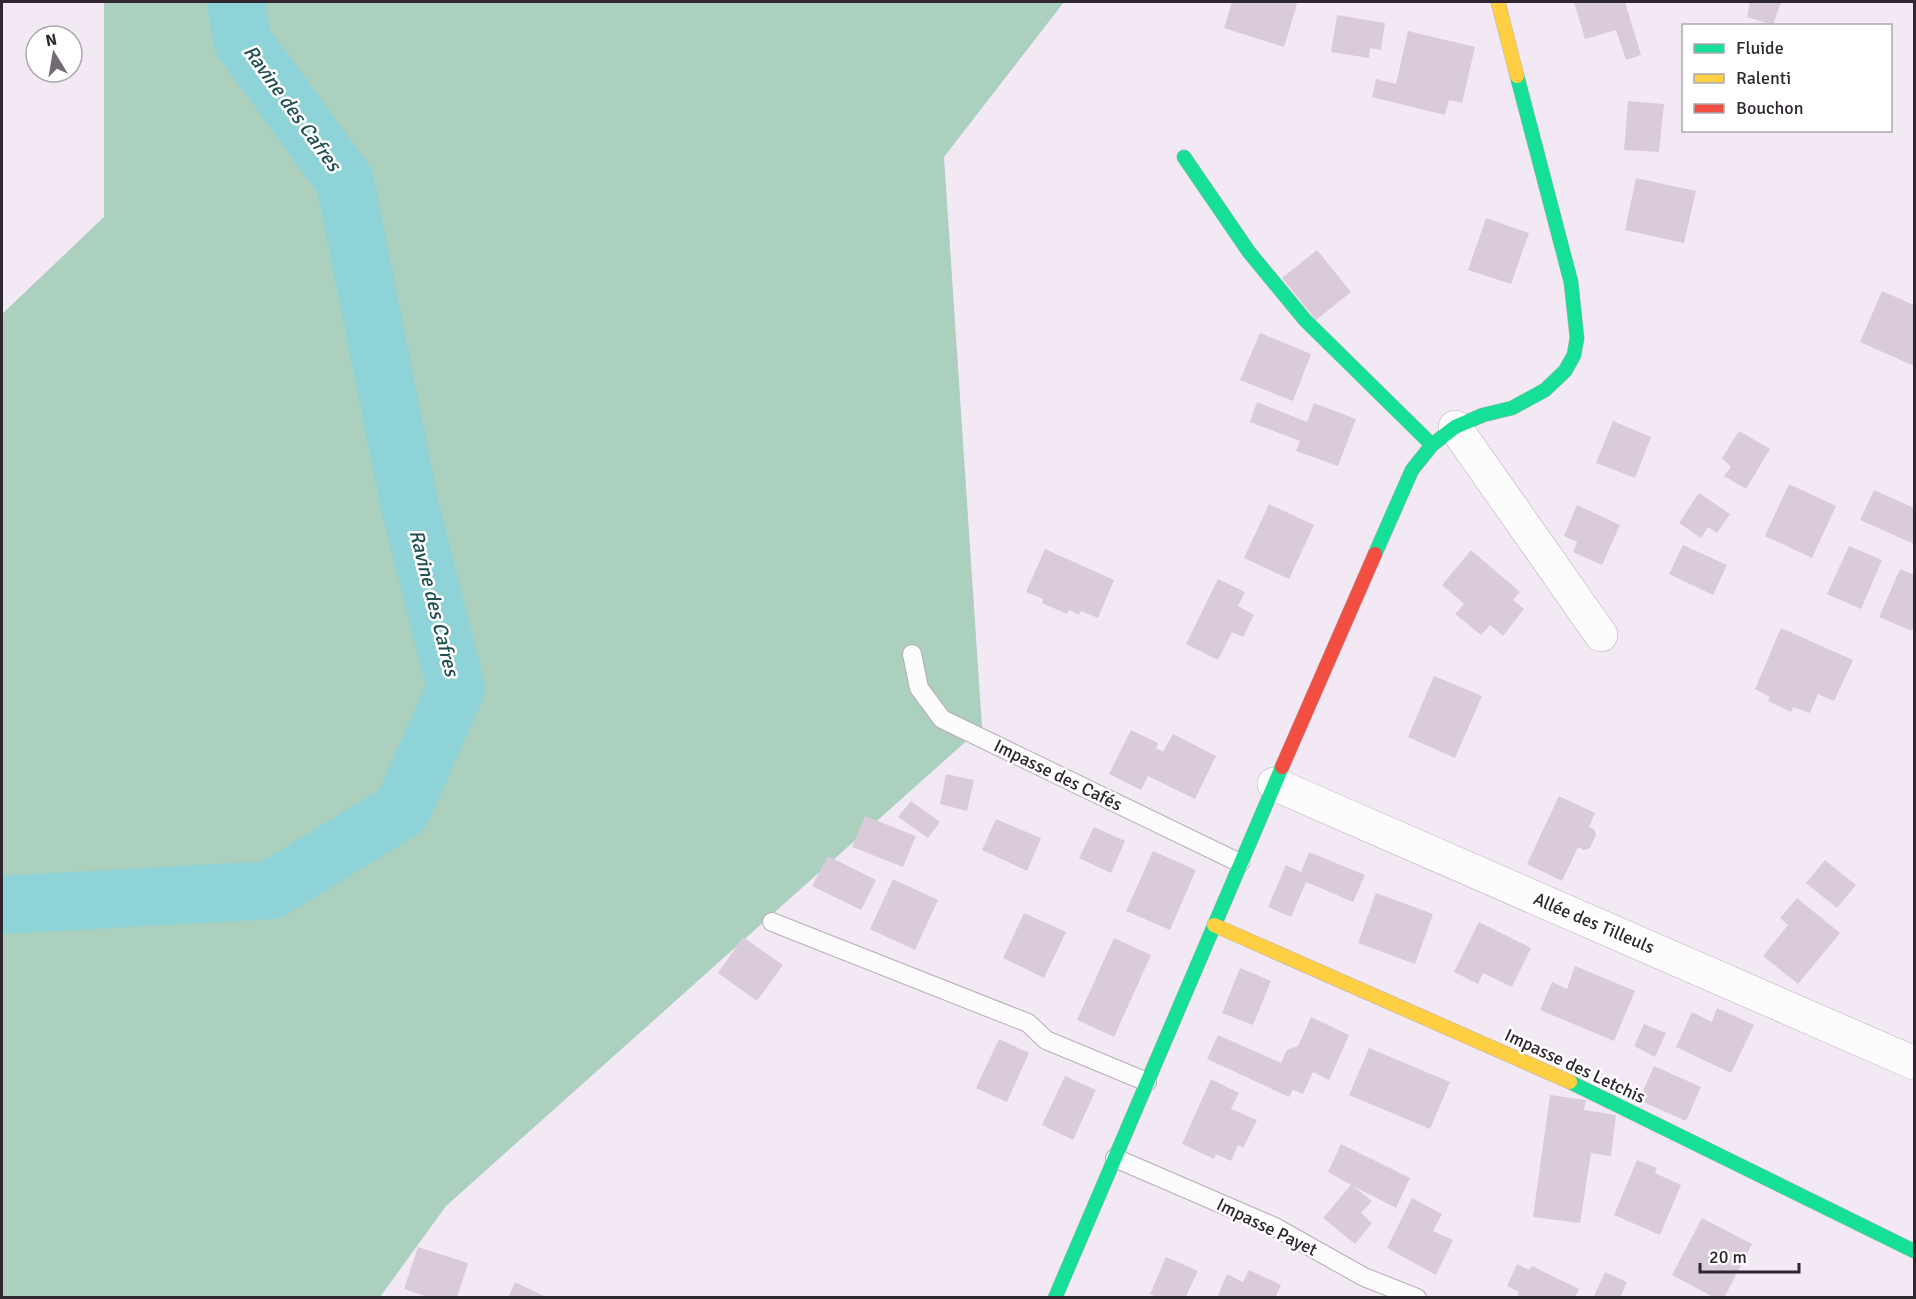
<svg xmlns="http://www.w3.org/2000/svg" width="1916" height="1299" font-family="Signika,sans-serif">
  <rect width="100%" height="100%" fill="#f3e9f4"/>
  <!-- forest -->
  <path fill="#abd0be" d="M104 2H1064L944 157 982 727 446 1206 380 1297 2 1298V314L104 217Z"/>
  <g fill="none" stroke-linecap="round" stroke-linejoin="round">
    <!-- river -->
    <path stroke="#8dd3d8" stroke-width="58" d="M2 905 271 890 402 810 456 688 410 506 345 181 242 40 236 2"/>
  </g>
  <!-- building -->
  <path fill="#dacbda" d="M1232 2H1291L1297 4 1284 47 1224 28Z
    M1574 2H1625L1641 55 1626 60 1616 30 1585 39Z
    M1750 2H1781L1773 25 1747 17Z
    M1337 15 1385 23 1381 50 1370 48 1369 58 1331 52Z
    M1408 31 1475 47 1462 103 1449 100 1445 115 1372 97 1376 79 1396 84Z
    M1628 101 1664 104 1659 152 1624 150Z
    M1636 178 1696 191 1684 243 1625 230Z
    M1486 218 1529 233 1511 284 1468 270Z
    M1317 250 1351 292 1316 320 1282 278Z
    M1882 291 1914 305V366L1860 342Z
    M1260 333 1311 354 1293 401 1240 380Z
    M1257 402 1307 422 1314 403 1356 419 1338 466 1296 451 1300 441 1250 422Z
    M1613 421 1651 437 1635 478 1596 463Z
    M1739 431 1770 449 1746 489 1724 476 1731 467 1722 458Z
    M1789 484 1836 506 1812 558 1765 536Z
    M1874 490 1914 508V544L1860 520Z
    M1699 493 1730 514 1717 533 1708 527 1701 538 1679 523Z
    M1269 504 1314 525 1289 579 1244 558Z
    M1577 505 1620 525 1602 565 1573 552 1577 542 1564 536Z
    M1683 545 1727 565 1713 595 1669 574Z
    M1849 546 1882 560 1861 609 1827 594Z
    M1045 549 1114 580 1098 618 1081 611 1079 615 1069 610 1067 614 1042 603 1043 599 1026 592Z
    M1471 550 1520 592 1513 600 1524 609 1503 636 1490 625 1481 635 1455 614 1464 604 1442 585Z
    M1900 569 1914 575V626L1912 631 1879 617Z
    M1218 579 1245 592 1238 606 1254 615 1243 637 1232 632 1218 660 1186 644Z
    M1781 628 1853 660 1834 701 1818 694 1810 713 1793 707 1791 712 1768 701 1770 697 1755 689Z
    M1434 676 1482 696 1455 758 1408 737Z
    M1131 730 1158 743 1156 748 1163 752 1173 734 1216 756 1195 799 1148 776 1141 790 1109 774Z
    M946 774 974 780 967 811 940 804Z
    M1559 796 1595 813 1589 827 1594 829 1596 835 1590 848 1584 850 1578 847 1562 881 1527 864Z
    M911 801 940 822 928 838 898 817Z
    M865 816 916 836 903 867 852 847Z
    M996 819 1041 838 1027 871 982 850Z
    M1094 827 1125 841 1111 873 1079 858Z
    M1153 851 1196 870 1170 930 1126 911Z
    M1309 852 1365 875 1353 902 1306 882 1291 917 1268 907 1286 865 1301 872Z
    M828 856 876 880 861 910 812 886Z
    M1825 860 1856 885 1837 908 1806 883Z
    M893 879 938 900 915 950 870 929Z
    M1376 893 1433 914 1415 964 1358 943Z
    M1797 898 1840 933 1798 984 1763 956 1788 925 1780 918Z
    M1024 913 1066 932 1044 978 1003 958Z
    M1479 922 1531 948 1512 987 1483 973 1478 984 1454 972Z
    M743 937 783 965 757 1001 718 973Z
    M1114 938 1151 955 1114 1037 1077 1020Z
    M1575 966 1635 991 1614 1041 1540 1010 1552 982 1567 989Z
    M1240 968 1271 981 1253 1025 1222 1013Z
    M1717 1008 1754 1025 1731 1073 1676 1047 1692 1012 1712 1022Z
    M1311 1017 1349 1035 1329 1080 1313 1072 1303 1094 1293 1090 1289 1097 1207 1059 1218 1035 1281 1063 1287 1050 1298 1046Z
    M1644 1024 1666 1033 1655 1057 1634 1046Z
    M999 1039 1029 1053 1007 1102 976 1088Z
    M1369 1048 1450 1082 1430 1129 1349 1095Z
    M1654 1066 1701 1087 1686 1121 1639 1100Z
    M1065 1076 1096 1090 1073 1140 1042 1125Z
    M1211 1079 1239 1093 1231 1109 1257 1120 1243 1148 1238 1145 1231 1161 1216 1154 1214 1159 1182 1144Z
    M1550 1095 1586 1100 1584 1110 1616 1115 1611 1156 1591 1153 1580 1223 1533 1217Z
    M1341 1144 1410 1178 1396 1208 1353 1186 1372 1201 1361 1213 1372 1223 1355 1244 1323 1218 1351 1185 1328 1172Z
    M1637 1160 1657 1168 1655 1173 1681 1185 1660 1235 1614 1215Z
    M1412 1198 1442 1214 1433 1231 1453 1240 1436 1275 1387 1248Z
    M1702 1218 1752 1244 1724 1298H1715L1672 1275Z
    M418 1247 468 1263 457 1298H431L404 1289Z
    M1166 1257 1198 1271 1185 1298H1159L1150 1294Z
    M1517 1264 1529 1270 1532 1266 1579 1289 1575 1298H1523L1517 1295 1519 1292 1507 1286Z
    M1249 1270 1281 1285 1275 1298H1217L1227 1274 1243 1282Z
    M1605 1272 1627 1282 1620 1298H1593Z
    M515 1282 548 1298H508Z"/>
  <g fill="none" stroke-linecap="round" stroke-linejoin="round">
    <!-- lane casing -->
    <g stroke="#b6aeb6" stroke-width="20">
      <path id="lane" d="M912 654 919 688 942 719 1240 863
        M772 922 1028 1023 1046 1040 1147 1082
        M1115 1158 1275 1227 1364 1277 1417 1298"/>
    </g>
    <!-- street casing -->
    <g stroke="#b6aeb6" stroke-width="34">
      <path id="street" d="M1455 427 1601 635
        M1274 784 1914 1063"/>
    </g>
    <!-- fast casing -->
    <g stroke="#b6aeb6" stroke-width="15">
      <path id="fast" d="M1184 157 1249 252 1305 320 1432 445
        M1375 554 1412 470 1432 445 1455 427 1483 415 1512 408 1545 390 1565 371 1574 355 1577 338 1571 282 1517 76
        M1570 1082 1914 1251
        M1055 1298 1282 767"/>
    </g>
    <!-- slow casing -->
    <g stroke="#b6aeb6" stroke-width="15">
      <path id="slow" d="M1498 2 1517 76
        M1214 925 1570 1082"/>
    </g>
    <!-- jam casing -->
    <g stroke="#b6aeb6" stroke-width="15">
      <path id="jam" d="M1282 767 1375 554"/>
    </g>
    <!-- lane -->
    <use href="#lane" stroke="#fdfcfd" stroke-width="18"/>
    <!-- street -->
    <use href="#street" stroke="#fdfcfd" stroke-width="33"/>
    <!-- fast -->
    <use href="#fast" stroke="#16e098" stroke-width="14"/>
    <!-- slow -->
    <use href="#slow" stroke="#ffcf43" stroke-width="14"/>
    <!-- jam -->
    <use href="#jam" stroke="#f24e42" stroke-width="14"/>
  </g>
  <g text-anchor="middle" dominant-baseline="central" stroke-width="5" stroke-linejoin="round" paint-order="stroke">
    <!-- street labels -->
    <g font-size="18" fill="#2e272f" stroke="#fff">
      <text transform="translate(1058 775) rotate(26)">Impasse des Cafés</text>
      <text transform="translate(1594 923) rotate(23)">Allée des Tilleuls</text>
      <text transform="translate(1575 1066) rotate(25)">Impasse des Letchis</text>
      <text transform="translate(1267 1227) rotate(26)">Impasse Payet</text>
    </g>
    <!-- water labels -->
    <g font-size="20" font-style="italic" fill="#204f50" stroke="#fff">
      <text transform="translate(292 108) rotate(54)">Ravine des Cafres</text>
      <text transform="translate(434 603) rotate(76)">Ravine des Cafres</text>
    </g>
  </g>
  <!-- border -->
  <rect width="1916" height="1299" fill="none" stroke="#2e272f" stroke-width="6"/>
  <!-- legend -->
  <rect x="1682" y="24" width="210" height="108" fill="#ffffff" stroke="#aba9ac" stroke-width="1.5"/>
  <rect x="1694" y="44" width="30" height="9" fill="#16e098" stroke="#aba9ac" stroke-width="1.5"/>
  <text x="1736" y="54" font-size="18" fill="#2e272f">Fluide</text>
  <rect x="1694" y="74" width="30" height="9" fill="#ffcf43" stroke="#aba9ac" stroke-width="1.5"/>
  <text x="1736" y="84" font-size="18" fill="#2e272f">Ralenti</text>
  <rect x="1694" y="104" width="30" height="9" fill="#f24e42" stroke="#aba9ac" stroke-width="1.5"/>
  <text x="1736" y="114" font-size="18" fill="#2e272f">Bouchon</text>
  <!-- north arrow -->
  <g transform="translate(54 54) rotate(349)"><circle r="28" fill="#ffffff" stroke="#aba9ac" stroke-width="1.5"/>
  <path d="M0-4.5L10 22L0 15L-10 22Z" fill="#736b74"/>
  <text y="-9" font-size="16" font-weight="bold" text-anchor="middle" fill="#2e272f">N</text>
  </g>
  <!-- scale -->
  <path d="M1700 1263v9h99v-9" fill="none" stroke="#2e272f" stroke-width="3"/>
  <text x="1709" y="1263" font-size="18" fill="#2e272f" stroke="#ffffff" stroke-width="4.5" paint-order="stroke">20 m</text>
</svg>
